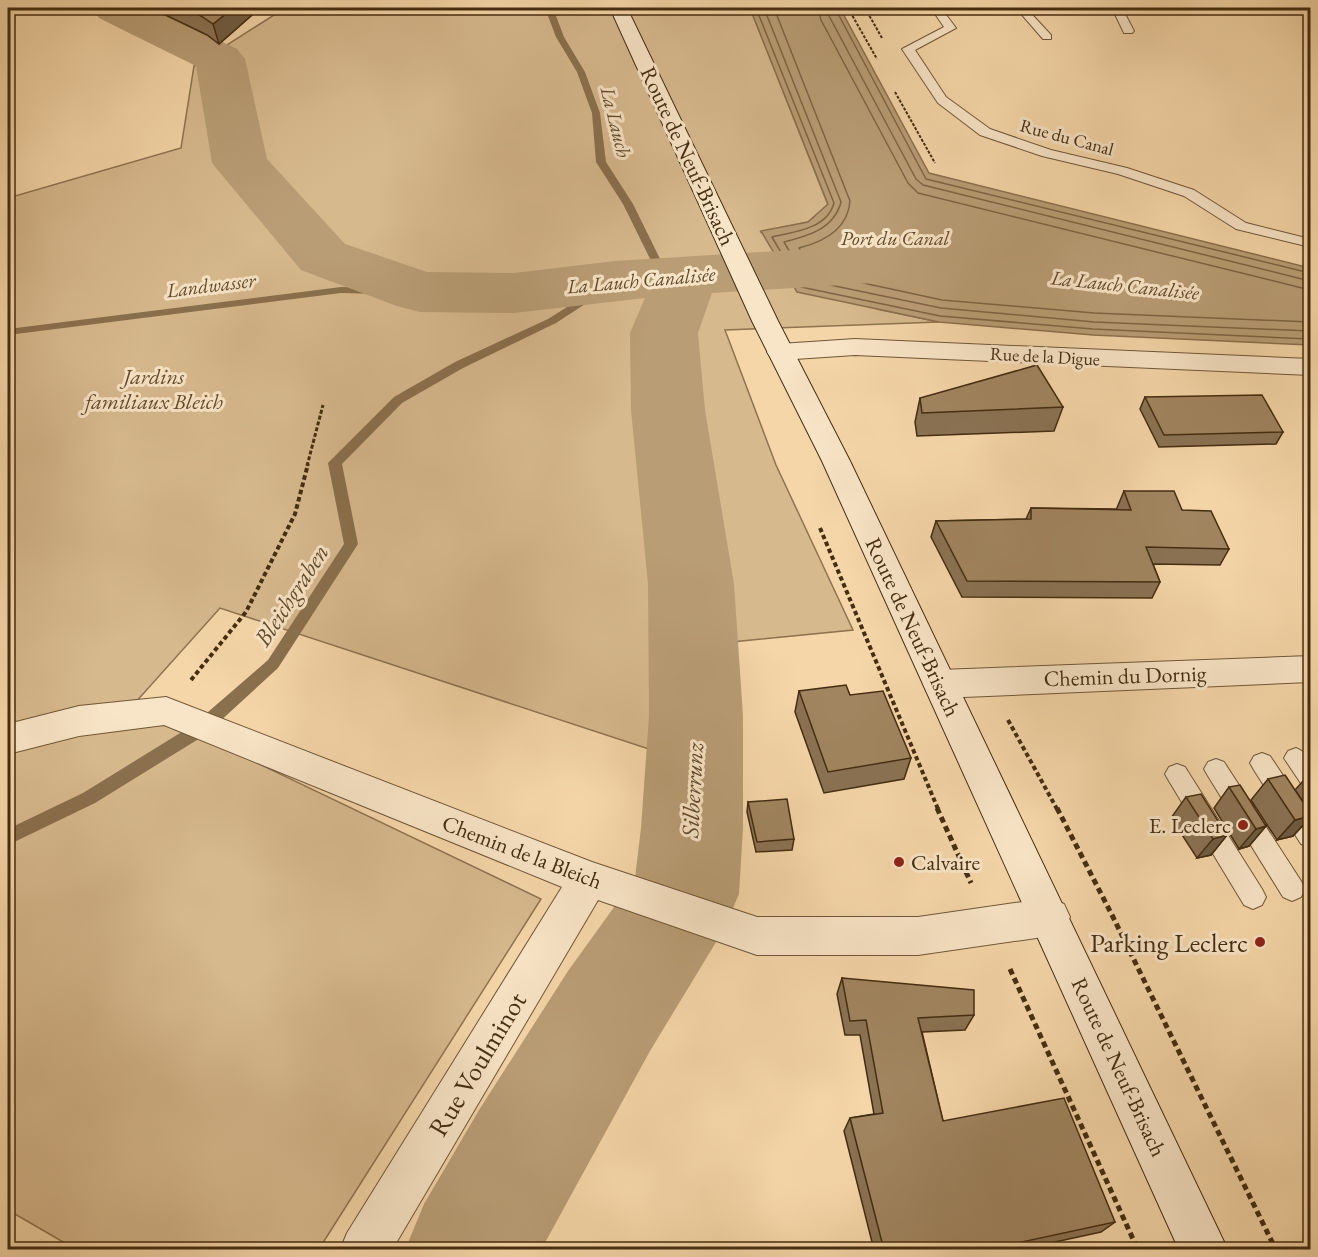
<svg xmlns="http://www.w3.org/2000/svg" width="1318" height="1257" font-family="'EB Garamond',serif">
  <rect width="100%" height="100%" fill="#f5d6a8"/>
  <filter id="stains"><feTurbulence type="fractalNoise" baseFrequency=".00333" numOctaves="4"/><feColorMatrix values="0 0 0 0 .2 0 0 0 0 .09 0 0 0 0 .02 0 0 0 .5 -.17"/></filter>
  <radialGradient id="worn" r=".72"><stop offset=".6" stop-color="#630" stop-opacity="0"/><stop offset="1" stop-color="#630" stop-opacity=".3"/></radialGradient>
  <!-- green -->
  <path fill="#d7b98e" stroke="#8e7350" stroke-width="1.5" d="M285 8H750L828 205 808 222 761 232 877 309 939 322 725 330 776 465 853 630 672 648 658 752 220 608 134 704 541 899 319 1249H75L8 1210V198L181 148 194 66Z"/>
  <!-- water -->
  <path fill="#b99d75" stroke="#8a704d" stroke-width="1.5" d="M750 8H840L929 173 1310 268V345L1093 335 939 322 797 292 761 231 808 222 828 204Z"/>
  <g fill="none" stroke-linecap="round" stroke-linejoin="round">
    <!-- shore -->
    <path stroke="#7e6543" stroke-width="1.5" d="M756 8 834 203C827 229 794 232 772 237L801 287 940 316 1093 329 1310 339
      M764 8 841 202C834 229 808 236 784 242L806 280 941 308 1094 322 1310 331
      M774 8 850 201C848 229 823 242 799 248L812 272 942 300 1094 313 1310 322
      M818 8 821 20 908 183 918 193 1310 290
      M827 8 829 16 916 179 923 185 1310 281
      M835 8 926 179 1310 273"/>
    <!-- stream -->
    <path fill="#8a704d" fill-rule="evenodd" d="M545 8H553L564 37 585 72 600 113 606 162 633 204 669 277 668 279 664 280 659 277 623 204 596 162 592 113 577 72 556 37Z
      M615 277 620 280 619 282 556 323 463 368 402 403 342 464 358 544 278 668 205 735 95 803 8 845V829L83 793 193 725 268 660 344 544 328 463 394 397 455 362 548 319Z
      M341 287 420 289 426 292 420 295 341 293 8 335V329Z"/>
    <!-- river -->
    <path fill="#b99d75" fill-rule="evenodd" d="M92 8H151L237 49 245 59 267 159 345 244 427 272 514 273 615 261 906 243 928 249 938 262 928 275 906 281 712 293 698 333 705 410 734 584 743 716V828L739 894 724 929 650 1051 541 1250H405L424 1204 479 1110 568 971 635 878 641 828 649 716 648 584 631 410 630 333 645 298 514 313 420 312 397 306 301 270 212 163 196 66 99 18Z"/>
    <!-- lane casing -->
    <g stroke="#705737" stroke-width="2">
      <path id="lane" d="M931 8H941L956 28 915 50 946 97 990 129 1051 150 1127 168 1194 190 1246 223 1310 239V247L1236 229 1184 196 1118 174 1042 156 980 135 938 103 902 49 944 27Z
        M1016 8H1026L1051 35V39H1043Z
        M1112 8H1122L1134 31 1132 33H1124Z
        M1296 748C1314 755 1310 771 1310 788L1302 785 1284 758 1288 751Z
        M1262 753 1270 756 1310 816V847L1301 844 1254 770 1250 763 1254 756Z
        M1216 759 1224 762 1301 881 1305 889 1301 897 1292 901 1283 897 1208 776 1204 769 1208 762Z
        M1177 764 1185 767 1262 889 1266 897 1262 905 1253 909 1244 905 1169 781 1165 774 1169 767Z"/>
    </g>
    <!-- street casing -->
    <g stroke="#705737" stroke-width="2">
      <path id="street" d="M855 339 1310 359V375L855 355 780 360 771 358 767 352 771 346 780 344Z
        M1310 656V682L940 698 928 694 923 684 928 674 940 670Z
        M166 697 592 862 757 917H918L1050 898 1064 904 1070 917 1064 930 1050 936 918 955H757L598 900 392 1250H340L347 1233 562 887 164 725 79 736 8 754V724L79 706Z"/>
    </g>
    <!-- secondary casing -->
    <g stroke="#442d11" stroke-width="2">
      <path id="secondary" d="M610 8H627L778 321 850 461 1228 1250H1179L822 461 752 321Z"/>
    </g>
    <!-- path-far3 -->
    <path stroke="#442d11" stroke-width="2" stroke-dasharray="3 1.5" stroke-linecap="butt" d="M848 8 877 59
      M865 8 882 38
      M895 92 935 163"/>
    <!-- path-far2 -->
    <path stroke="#442d11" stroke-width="3" stroke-dasharray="4 2" stroke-linecap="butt" d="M307 466 323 405"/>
    <!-- path-far1 -->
    <path stroke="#442d11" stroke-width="4" stroke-dasharray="4.5 3" stroke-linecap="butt" d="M820 528 938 809
      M191 680 246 612 295 514 308 464
      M1008 720 1057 809"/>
    <!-- path -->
    <path stroke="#442d11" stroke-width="5" stroke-dasharray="6 4" stroke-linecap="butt" d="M937 808 971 883
      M1057 808 1113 917 1276 1250
      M1010 969 1138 1250"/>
    <!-- lane -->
    <use href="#lane" fill="#f8e4c6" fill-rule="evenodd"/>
    <!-- street -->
    <use href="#street" fill="#f8e4c6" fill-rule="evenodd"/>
    <!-- secondary -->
    <use href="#secondary" fill="#f8e4c6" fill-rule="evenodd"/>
  </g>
  <!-- wall -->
  <path fill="#8a7253" stroke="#442d11" stroke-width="1.5" d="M151 8H260L219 44 207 35Z
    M1145 397 1283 432 1276 444 1159 447 1140 409Z
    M920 398 1063 407 1054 431 917 436 915 422Z
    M1124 491 1182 510 1229 549 1220 565 1153 564 1160 582 1152 598 962 597 931 537 936 521 1026 519 1031 508 1117 509V508Z
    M799 691 850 695 911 758 904 779 824 793 795 712Z
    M1311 772V813L1295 790Z
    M1268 779 1311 814V817L1293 836 1277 840 1251 800Z
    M1229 787 1266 826 1249 846 1239 849 1214 808Z
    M1186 797 1227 835 1211 855 1197 858 1171 818Z
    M748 802 794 839 792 850 756 852 747 812Z
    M842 978 974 1015 965 1030 922 1032 943 1121 1115 1222 1101 1232 1018 1250H874L844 1131 850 1118 874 1114 860 1035H845L837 994Z"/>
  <!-- shaded-wall -->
  <path fill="#705d43" stroke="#442d11" stroke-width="1.5" d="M233 8H260L219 44 213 24Z
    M1311 816 1293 836 1277 840 1295 820Z
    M1266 826 1249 846 1239 849 1256 829Z
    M1227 835 1211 855 1197 858 1213 839Z"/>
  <!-- building -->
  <path fill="#a08560" stroke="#442d11" stroke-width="1.5" d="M184 8H233L213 24 201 16Z
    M1037 365 1063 407 922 413 920 398Z
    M1262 395 1283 432 1164 435 1145 397Z
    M1124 491H1174L1182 510 1211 511 1229 549 1146 547 1160 582 967 581 936 521 1031 519V508L1131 510Z
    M846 685 850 695 883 691 911 758 828 772 799 691Z
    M1285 775 1311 814V816L1295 820 1268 779Z
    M1240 785 1266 826 1256 829 1229 787Z
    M1201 794 1227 835 1213 839 1186 797Z
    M787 799 794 839 757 842 748 802Z
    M842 978 974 990V1015L918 1018 943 1121 1064 1098 1115 1222 984 1250H884L850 1118 883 1113 866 1020 850 1021Z"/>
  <!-- markers -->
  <g fill="#8f2418" stroke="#f8e4c6" stroke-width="2">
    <circle cx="1243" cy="825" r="6"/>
    <circle cx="899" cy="862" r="6"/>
    <circle cx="1260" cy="942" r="6"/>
  </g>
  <g text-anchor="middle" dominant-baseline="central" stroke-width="6" stroke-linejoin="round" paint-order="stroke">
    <!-- far-street labels -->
    <g font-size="18" fill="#442d11" stroke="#f8e4c6">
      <text transform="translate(1067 137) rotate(15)">Rue du Canal</text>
      <text transform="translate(1045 356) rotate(3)">Rue de la Digue</text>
    </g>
    <!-- far-water labels -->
    <g font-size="20" font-style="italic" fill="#61492a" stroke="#f8e4c6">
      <text transform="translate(616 122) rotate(76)">La Lauch</text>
      <text x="895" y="238">Port du Canal</text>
      <text transform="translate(641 280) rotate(-5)">La Lauch Canalisée</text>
      <text transform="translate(211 285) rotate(-7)">Landwasser</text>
      <text transform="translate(1125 285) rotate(6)">La Lauch Canalisée</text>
    </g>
    <!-- street labels -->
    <g font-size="22" fill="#442d11" stroke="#f8e4c6">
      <text transform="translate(688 156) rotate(65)">Route de Neuf-Brisach</text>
      <text transform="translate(913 627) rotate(65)">Route de Neuf-Brisach</text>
      <text transform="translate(1125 676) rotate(-2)">Chemin du Dornig</text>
      <text transform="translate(522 852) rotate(21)">Chemin de la Bleich</text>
      <text transform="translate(1119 1067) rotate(65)">Route de Neuf-Brisach</text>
    </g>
    <!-- park labels -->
    <g font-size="22" font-style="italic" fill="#61492a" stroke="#f8e4c6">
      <text x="154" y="376">Jardins<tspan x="154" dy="25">familiaux Bleich</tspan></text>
    </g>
    <!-- poi labels -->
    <g font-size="22" fill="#442d11" stroke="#f8e4c6" text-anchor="end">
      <text x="1231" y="825">E. Leclerc</text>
      <text x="911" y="862" text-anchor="start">Calvaire</text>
    </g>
    <!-- water labels -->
    <g font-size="24" font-style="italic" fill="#61492a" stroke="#f8e4c6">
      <text transform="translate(291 595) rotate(-57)">Bleichgraben</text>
      <text transform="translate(692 790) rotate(-87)">Silberrunz</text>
    </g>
    <!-- near-poi labels -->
    <g font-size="27" fill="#442d11" stroke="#f8e4c6" text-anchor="end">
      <text x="1248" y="942">Parking Leclerc</text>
    </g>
    <!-- near-street labels -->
    <g font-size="27" fill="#442d11" stroke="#f8e4c6">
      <text transform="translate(477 1064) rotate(-59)">Rue Voulminot</text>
    </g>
  </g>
  <!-- margin -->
  <rect width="1318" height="1257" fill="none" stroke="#f5d6a8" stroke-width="30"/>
  <rect x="9" y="9" width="1300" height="1239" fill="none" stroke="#442d11" stroke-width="3"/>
  <rect x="15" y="15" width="1288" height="1227" fill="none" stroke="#442d11" stroke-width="1.5"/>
  <rect width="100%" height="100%" filter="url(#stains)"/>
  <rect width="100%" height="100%" fill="url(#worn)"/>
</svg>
